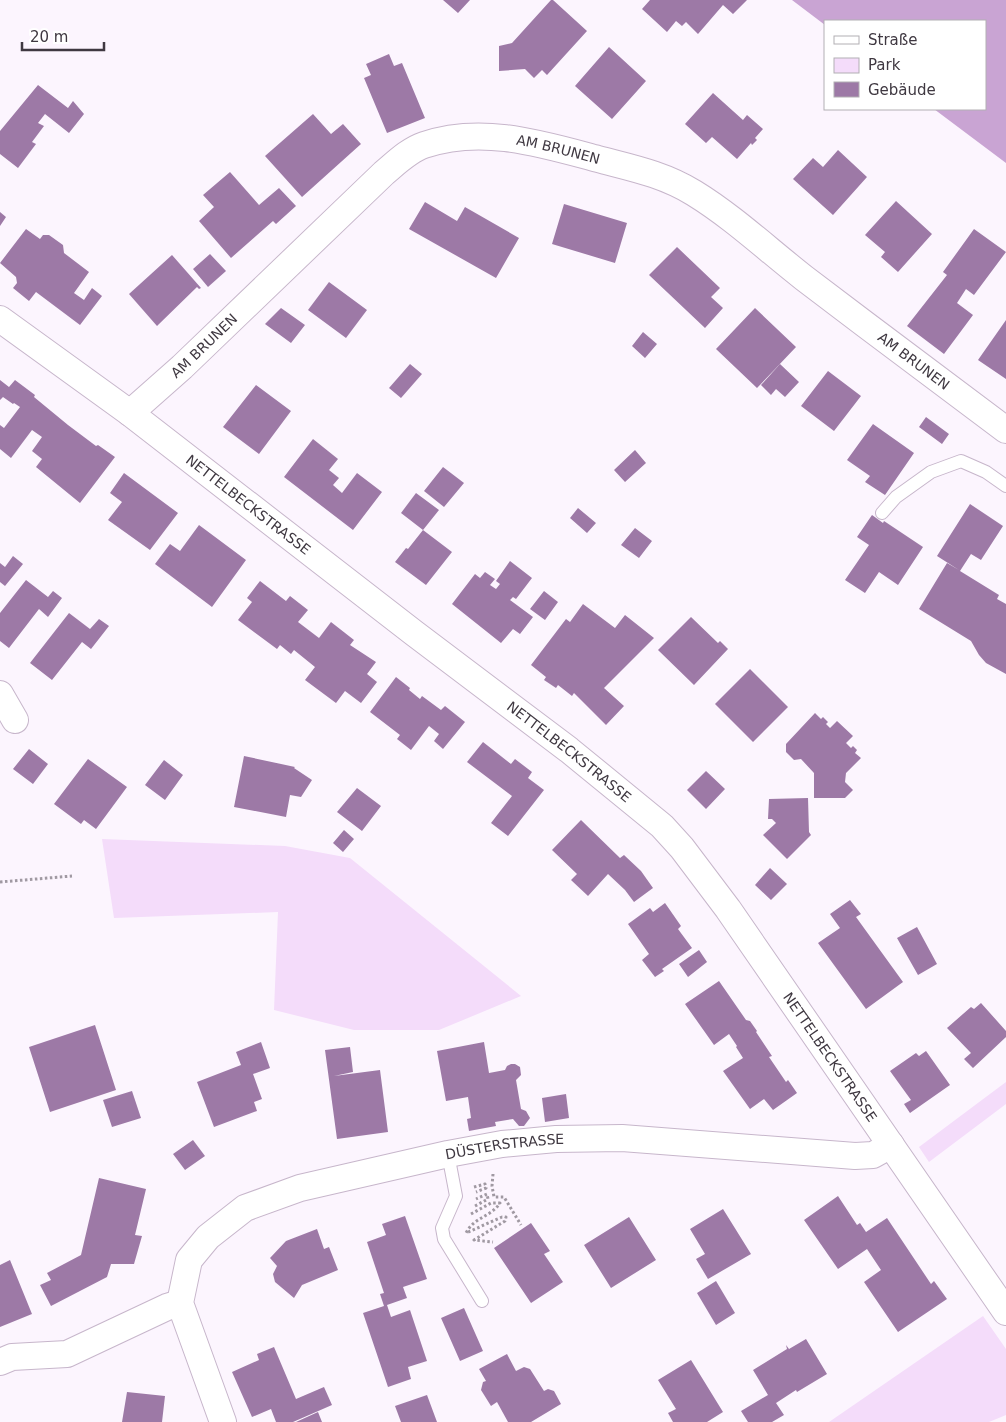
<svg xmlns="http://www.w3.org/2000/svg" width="1006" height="1422" font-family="'DejaVu Sans',sans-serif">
  <rect width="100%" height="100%" fill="#fcf5fe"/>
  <!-- green -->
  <path fill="#f4dcfa" d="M102 839 285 846 350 858 521 996 439 1030H354L274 1010 278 912 114 918Z
    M1006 1082V1104L929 1162 919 1147Z
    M983 1316 1006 1349V1415L989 1422H829Z"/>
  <!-- forest -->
  <path fill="#c9a4d3" d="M792 0H1006V163L934 109H985V21H825V25Z"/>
  <!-- building -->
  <path fill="#9d79a6" d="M443 0H470L458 13Z
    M551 0H553L587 31 547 75 542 70 534 78 525 69 499 71V46L512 43Z
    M650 0H747L733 14 723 5 698 34 686 22 682 26 676 21 667 32 642 9Z
    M609 47 646 81 612 119 575 86Z
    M389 54 394 66 402 63 425 118 387 133 364 78 371 75 366 64Z
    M38 85 68 108 73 101 84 114 69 133 45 114 38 123 44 126 32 142 36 144 18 168 0 154V131Z
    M713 93 743 120 747 115 763 129 755 138 757 140 752 145 751 143 737 159 712 137 706 143 685 124Z
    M313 114 331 134 343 124 361 144 302 197 265 156Z
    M838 150 867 177 833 215 793 179 813 158 823 167Z
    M230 172 259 205 279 188 296 206 276 224 273 221 231 258 199 221 214 207 203 195Z
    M896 201 932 234 898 272 881 257 885 252 865 235Z
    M425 202 457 221 465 207 519 238 496 278 409 229Z
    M564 204 627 223 615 263 552 244Z
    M0 212 6 217 0 226Z
    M26 229 40 239 43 235H49L63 245 64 253 89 272 74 293 84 300 92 288 102 296 80 325 36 292 29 301 13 288 17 283 16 277 0 263Z
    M974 229 1006 252 974 295 966 289 957 303 973 315 944 354 907 326 947 275 943 272Z
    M677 247 720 288 711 297 723 308 705 328 649 275Z
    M210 254 226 271 208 287 193 269Z
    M172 255 201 288 199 289 197 287 157 326 129 294Z
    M329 282 367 310 346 338 308 310Z
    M281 308 305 325 291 343 265 324Z
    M755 308 796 347 757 388 716 349Z
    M1006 320V379L978 360Z
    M643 332 657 344 645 358 632 346Z
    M410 364 422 374 401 398 389 388Z
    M780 364 799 382 785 397 776 389 771 395 761 385Z
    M828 371 861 396 834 431 801 406Z
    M0 380 9 387 15 380 35 395 34 397 68 425 96 446 98 445 115 457 80 503 36 467 42 459 32 451 42 437 32 430 11 458 0 449V425L4 428 20 407 14 403 13 404 3 397 0 400Z
    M256 385 291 411 259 454 223 427Z
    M926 417 949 434 942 444 919 427Z
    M873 424 914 453 885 495 865 482 870 476 847 460Z
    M313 439 338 459 329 470 339 478 333 485 342 493 357 473 382 492 353 530 284 477Z
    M635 450 646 463 625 482 614 470Z
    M443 467 464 483 444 507 424 491Z
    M124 473 178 513 150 550 108 520 122 502 110 493Z
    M416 493 439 510 423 530 452 552 426 585 395 562 406 548 408 549 423 530 401 513Z
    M970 504 1003 526 981 560 971 554 960 571 999 595 997 599 1006 604V674L986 663 979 655 971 641 919 609 947 563 959 570 937 556Z
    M578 508 596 523 587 533 570 518Z
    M872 515 883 523 884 521 923 547 898 585 879 572 865 593 845 580 869 545 857 537Z
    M199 525 246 560 212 607 155 564 170 544 180 551Z
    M635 528 652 541 639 558 621 545Z
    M13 556 23 564 5 586 0 582V563L5 567Z
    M510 561 532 578 516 599 513 597 510 600 533 617 520 634 513 629 501 643 452 604 475 574 480 578 485 572 495 579 490 585 496 589 500 584 496 581Z
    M26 580 48 597 53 591 62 598 48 617 39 609 9 648 0 641V613Z
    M260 581 286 601 290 596 308 610 298 622 319 638 331 622 354 640 350 645 376 662 367 674 377 682 361 703 345 691 336 703 305 680 315 667 294 650 291 654 280 645 277 649 238 620 252 602 247 598Z
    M544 591 558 602 545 620 530 609Z
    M583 604 615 628 625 615 654 638 604 688 624 706 606 725 574 693 572 696 558 685 556 688 544 680 546 677 531 665 566 619 570 622Z
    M69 613 90 629 99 619 109 626 91 649 82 642 52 680 30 663Z
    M691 617 718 643 720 641 728 649 694 685 658 650Z
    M750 669 788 707 753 742 715 704Z
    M396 677 410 688 409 690 420 699 422 696 441 710 445 706 465 722 443 749 434 741 439 734 429 726 411 750 397 739 400 735 370 712Z
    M815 713 821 719 823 717 828 722 826 724 830 728 837 721 853 736 846 743 851 748 853 746 857 750 855 753 861 758 846 773 845 782 853 790 845 798H814V773L801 759 794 760 786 752V744Z
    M483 742 511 764 515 759 532 772 528 778 544 790 508 836 491 823 512 796 467 762Z
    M29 749 48 764 33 784 13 769Z
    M244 756 295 767 294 768 312 780 301 797 290 795 286 817 234 807Z
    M88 759 127 787 96 829 84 820 81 824 54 804Z
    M164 760 183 775 165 800 145 785Z
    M706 771 725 789 706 809 687 790Z
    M357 788 381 806 362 831 337 812Z
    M808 798 809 832 811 835 787 859 763 835 776 823 772 819H768L769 799Z
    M581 820 620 858 624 855 641 871 653 888 634 902 625 890 608 874 588 896 571 880 577 874 552 850Z
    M344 830 354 839 343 852 333 843Z
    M770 868 787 884 771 900 755 885Z
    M850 900 861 914 856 917 903 982 866 1009 818 943 840 928 830 914Z
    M665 903 681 926 678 929 692 948 662 969 664 971 655 977 642 960 649 954 628 924 650 908 653 912Z
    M917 927 937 964 918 975 897 938Z
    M699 950 707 962 688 977 679 964Z
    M719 981 746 1020 750 1021 757 1031 756 1032 772 1056 769 1057 786 1082 788 1080 797 1093 773 1110 764 1099 750 1109 723 1071 743 1058 736 1047 737 1046 729 1034 714 1045 685 1004Z
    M981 1003 1006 1031V1037L973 1068 964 1059 971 1053 947 1028 971 1007 974 1009Z
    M95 1025 116 1090 50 1112 29 1047Z
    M261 1042 270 1068 253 1074 262 1099 254 1102 257 1111 214 1127 197 1082 241 1065 236 1052Z
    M484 1042 489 1073 505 1070 507 1066 511 1064H515L520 1067 521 1075 516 1080 521 1109 526 1111 530 1118 524 1126H519L513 1119 495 1122 496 1126 469 1131 467 1119 471 1118 468 1097 446 1101 437 1051Z
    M350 1047 353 1072 334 1076 380 1070 388 1132 337 1139 325 1050Z
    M926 1051 950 1085 910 1113 904 1104 911 1100 890 1071 916 1053 919 1056Z
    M132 1091 141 1118 112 1127 103 1100Z
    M566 1094 569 1118 545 1122 542 1098Z
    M193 1140 205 1156 185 1170 173 1154Z
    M99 1178 146 1189 135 1235 142 1236 134 1264H111L107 1277 51 1306 40 1285 51 1280 47 1273 81 1255Z
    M838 1196 857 1225 860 1223 866 1232 887 1218 931 1284 934 1281 947 1299 898 1332 864 1282 881 1270 867 1249 838 1269 804 1220Z
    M723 1209 751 1254 708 1279 696 1259 705 1254 690 1229Z
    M405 1216 427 1279 403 1287 407 1298 387 1305 391 1317 410 1310 427 1361 408 1367 411 1379 388 1387 363 1313 384 1306 380 1294 384 1293 367 1242 386 1235 382 1224Z
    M629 1217 656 1260 611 1288 584 1245Z
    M531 1223 550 1251 544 1254 563 1282 531 1303 494 1248Z
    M317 1229 324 1249 329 1247 338 1270 302 1285 294 1298 275 1282 273 1274 277 1266 270 1258 286 1241Z
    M10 1260 32 1314 0 1327V1265Z
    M716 1281 735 1313 716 1325 697 1293Z
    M464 1308 483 1351 460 1361 441 1318Z
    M806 1339 827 1374 797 1392 796 1390 776 1403 784 1415 772 1422H748L741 1411 768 1395 753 1370 787 1349 786 1345 789 1349Z
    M274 1347 296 1399 324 1387 332 1405 293 1422H276L271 1409 252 1417 232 1372 259 1360 257 1354Z
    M507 1354 516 1371 524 1367 530 1369 544 1391 548 1389 554 1391 561 1404 531 1422H508L497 1402 491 1406 481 1390 483 1382 486 1381 479 1369Z
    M691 1360 723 1412 707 1422H673L668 1413 676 1409 658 1380Z
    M127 1392 165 1396 162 1422H122Z
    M427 1395 437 1422H401L395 1406Z
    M318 1412 322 1422H296Z"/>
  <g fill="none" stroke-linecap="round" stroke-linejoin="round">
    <!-- lane casing -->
    <g stroke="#c7b6cb" stroke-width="14">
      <path id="lane" d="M882 513 896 497 931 472 961 461 986 472 1006 486
        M448 1154 456 1196 442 1228 444 1239 482 1301"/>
    </g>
    <!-- street casing -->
    <g stroke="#c7b6cb" stroke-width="28">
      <g id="street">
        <path id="s1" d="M0 319 130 413 414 633 569 750 662 826 682 848 728 909 1006 1312"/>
        <path id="s2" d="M130 413 182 367 384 173C396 163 409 150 424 145 482 125 542 144 598 159 632 168 663 174 694 193 733 217 767 249 804 278 871 329 938 379 1006 430"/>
        <path d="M0 694 15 720"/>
        <path d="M0 1362 12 1357 67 1354 167 1307 180 1303"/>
        <path id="s3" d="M223 1422 180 1303 189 1260 208 1237 245 1208 300 1188 448 1154 502 1144 556 1139 622 1138 855 1156 873 1155 891 1145"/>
      </g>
    </g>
    <!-- path -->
    <path stroke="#a099a2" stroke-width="3" stroke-dasharray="2.5 2.5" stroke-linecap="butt" d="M0 882 72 876
      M493 1174 492 1186 494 1197H504L521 1225
      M474 1187 485 1184 486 1188 476 1192
      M475 1206 488 1199 487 1194 476 1199
      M471 1214 491 1203H500C491 1217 474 1217 466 1233L502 1217H506L505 1221 474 1240 493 1242"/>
    <!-- lane -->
    <use href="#lane" stroke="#fff" stroke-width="12"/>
    <!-- street -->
    <use href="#street" stroke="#fff" stroke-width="26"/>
  </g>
  <g text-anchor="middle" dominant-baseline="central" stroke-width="4.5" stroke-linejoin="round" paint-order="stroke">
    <!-- street labels -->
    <g font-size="14" fill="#3f3841" stroke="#fff">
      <text stroke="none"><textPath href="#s2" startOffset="535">AM BRUNEN</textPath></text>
      <text stroke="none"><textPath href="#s2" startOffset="100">AM BRUNEN</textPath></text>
      <text stroke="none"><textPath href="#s2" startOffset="955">AM BRUNEN</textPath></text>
      <text stroke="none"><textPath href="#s1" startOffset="310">NETTELBECKSTRASSE</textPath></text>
      <text stroke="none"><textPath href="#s1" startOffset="715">NETTELBECKSTRASSE</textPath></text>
      <text stroke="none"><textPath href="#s1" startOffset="1120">NETTELBECKSTRASSE</textPath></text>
      <text stroke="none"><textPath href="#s3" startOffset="515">DÜSTERSTRASSE</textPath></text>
    </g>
  </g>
  <!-- legend -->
  <rect x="824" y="20" width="162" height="90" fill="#ffffff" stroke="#b2afb3"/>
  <rect x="834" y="36" width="25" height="8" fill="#ffffff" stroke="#b2afb3"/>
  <text x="868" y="45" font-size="15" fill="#3f3841">Straße</text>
  <rect x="834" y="58" width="25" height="15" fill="#f4dcfa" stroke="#b2afb3"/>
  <text x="868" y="70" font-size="15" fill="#3f3841">Park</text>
  <rect x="834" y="82" width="25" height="15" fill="#9d79a6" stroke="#b2afb3"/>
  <text x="868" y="95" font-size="15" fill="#3f3841">Gebäude</text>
  <!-- scale -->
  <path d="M22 42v8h82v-8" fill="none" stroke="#3f3841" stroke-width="2.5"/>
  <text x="30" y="42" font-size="15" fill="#3f3841" stroke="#ffffff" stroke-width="4" paint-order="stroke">20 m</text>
</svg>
